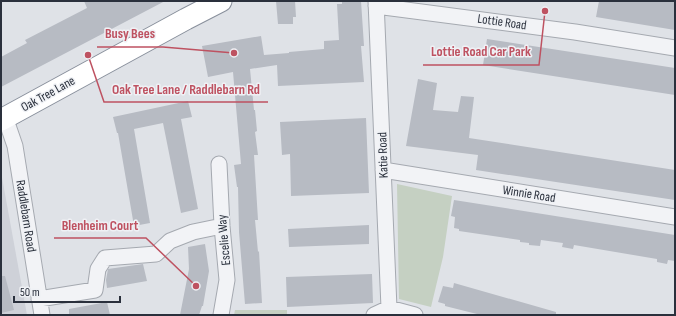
<svg xmlns="http://www.w3.org/2000/svg" width="676" height="316" font-family="'Sofia Sans Condensed',sans-serif">
  <rect width="100%" height="100%" fill="#dfe2e7"/>
  <!-- built -->
  <path fill="#ced1d8" d="M1 172 27 315H1Z"/>
  <!-- green -->
  <path fill="#c5d0c2" d="M397 184 452 196 443 257 431 307 399 299Z
    M235 310H287V315H234Z"/>
  <!-- building -->
  <path fill="#b7bbc3" d="M84 1H165L1 87V57L27 43 25 40 87 8Z
    M276 1H295L296 17H293V24H278Z
    M342 1H361L364 46H361L364 82 278 86 277 65 250 69 254 110H255L257 131 255 132 258 155H254L258 220H255L258 252 259 251 262 303 245 304 239 232 238 187H237L234 165 241 164 233 72 208 77 202 46 261 36 264 55 289 53V52L324 49V41L339 40 337 4H342Z
    M599 1H675V30L596 17Z
    M487 39 675 68V95L483 65Z
    M418 79 437 83 433 110 458 112 461 96 474 97 469 138 675 170V200L476 170 478 155 406 146Z
    M188 101 192 117 181 119 198 209 181 213 163 123 134 129 150 223 134 226 118 133H117L113 117Z
    M366 118 369 193 291 196 290 154 282 155 280 122Z
    M454 200 675 235V261L668 260 667 264 657 262V259L574 245 573 249 562 247 563 243 541 240 540 246 529 245V243L520 242V240L459 231V229L454 228 455 217 451 216Z
    M369 225V244L289 247 288 229Z
    M205 244 209 271 203 306H202L199 315H180L189 269 188 247Z
    M143 264 147 281 107 288 106 280 108 269Z
    M372 274 373 303 287 307 286 277Z
    M1 276H5L14 310 1 313Z
    M454 283 556 312V315H481L445 306V304L438 302 443 286 453 288Z
    M107 302 110 315H69V309Z"/>
  <g fill="none" stroke-linecap="round" stroke-linejoin="round">
    <!-- minor casing -->
    <g stroke="#a5a9b0" stroke-width="17">
      <path id="minor" d="M376 1 389 308
        M376 6 575 32 675 48
        M5 117 15 146 42 315
        M219 164 222 226 227 280 221 315
        M383 170 675 217
        M39 299 95 290 98 269 105 258 156 254 170 241 193 232 222 226
        M374 315 389 308 415 315"/>
    </g>
    <!-- highway casing -->
    <g stroke="#89909c" stroke-width="23">
      <path id="highway" d="M1 120 186 19 221 1"/>
    </g>
    <!-- minor -->
    <use href="#minor" stroke="#f2f3f6" stroke-width="15"/>
    <!-- highway -->
    <use href="#highway" stroke="#fff" stroke-width="21"/>
  </g>
  <g text-anchor="middle" dominant-baseline="central" stroke-width="3" stroke-linejoin="round" paint-order="stroke">
    <!-- street labels -->
    <g font-size="13" fill="#2a303c" stroke="#eff1f5">
      <text transform="translate(502 22) rotate(8)">Lottie Road</text>
      <text transform="translate(48 94) rotate(-29)">Oak Tree Lane</text>
      <text transform="translate(383 155) rotate(-92)">Katie Road</text>
      <text transform="translate(529 194) rotate(9)">Winnie Road</text>
      <text transform="translate(26 216) rotate(81)">Raddlebarn Road</text>
      <text transform="translate(224 240) rotate(-95)">Escelie Way</text>
    </g>
  </g>
  <!-- callouts -->
  <path fill="none" stroke="#be5261" stroke-width="1.5" d="M234 53L163 47H97M545 11L539 65H423M88 55L104 102H268M196 286L146 238H54"/>
  <g fill="#be5261" stroke="#eff1f5" stroke-width="1.5">
    <circle cx="234" cy="53" r="4"/>
    <circle cx="545" cy="11" r="4"/>
    <circle cx="88" cy="55" r="4"/>
    <circle cx="196" cy="286" r="4"/>
  </g>
  <g font-size="14" text-anchor="middle" font-weight="bold" fill="#be5261" stroke="#eff1f5" stroke-width="3" stroke-linejoin="round" paint-order="stroke">
    <text x="130" y="38">Busy Bees</text>
    <text x="481" y="56">Lottie Road Car Park</text>
    <text x="186" y="94">Oak Tree Lane / Raddlebarn Rd</text>
    <text x="100" y="230">Blenheim Court</text>
  </g>
  <!-- border -->
  <rect width="676" height="316" fill="none" stroke="#2a303c" stroke-width="4"/>
  <!-- scale -->
  <path d="M14 296v6h106v-6" fill="none" stroke="#2a303c" stroke-width="2"/>
  <text x="20" y="296" font-size="12" fill="#2a303c" stroke="#eff1f5" stroke-width="3" paint-order="stroke">50 m</text>
</svg>
